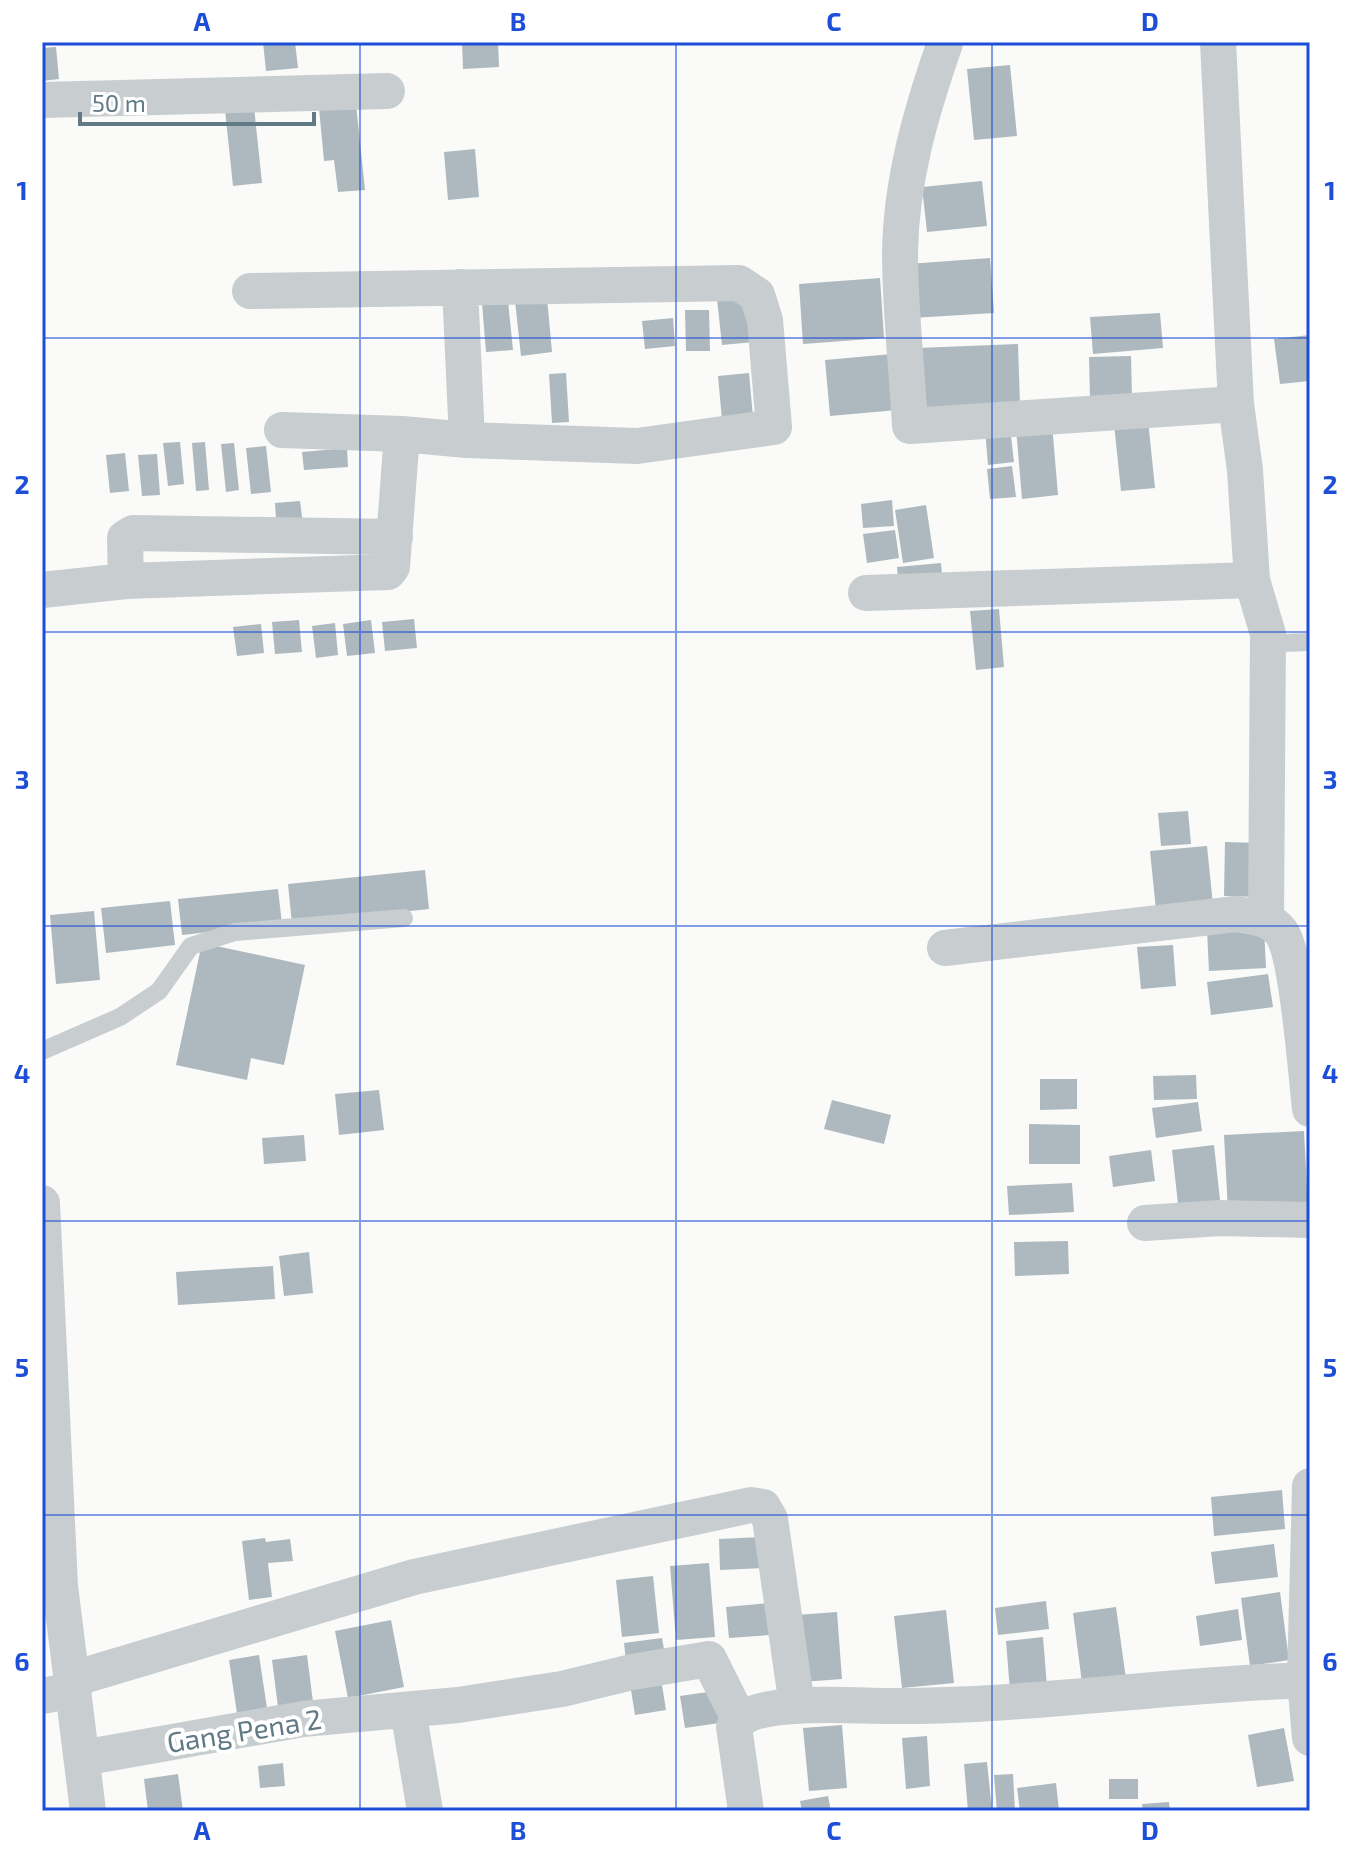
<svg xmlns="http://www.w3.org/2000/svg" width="1352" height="1853" font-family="'Exo 2',sans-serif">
  <rect width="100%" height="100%" fill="#fafaf8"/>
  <!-- building -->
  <path fill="#adb9be" d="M263 42H295L298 68 266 71Z
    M462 42H498L499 67 463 69Z
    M56 47 59 79 42 81V48Z
    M1010 65 1017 136 974 140 967 69Z
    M356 104 365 190 338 192 334 160 324 161 319 108Z
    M254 107 262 183 233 186 225 110Z
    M475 149 479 197 448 200 444 152Z
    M982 181 987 226 927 232 922 187Z
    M990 258 994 313 912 318 908 264Z
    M880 278 884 338 803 344 799 284Z
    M749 296 754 342 722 345 717 299Z
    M547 298 552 352 521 356 515 301Z
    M508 301 513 350 486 352 482 303Z
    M685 310H709L710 351H686Z
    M1160 313 1163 348 1093 354 1090 317Z
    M673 318 675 346 645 349 642 321Z
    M1310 335V381L1280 384 1274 339Z
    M1018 344 1020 405 919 408 917 348Z
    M892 354 897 410 830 416 825 360Z
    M1131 356 1132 398H1090L1089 357Z
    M566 373 569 422 552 423 549 374Z
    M749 373 753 417 722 420 718 376Z
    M1148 420 1155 488 1121 491 1114 424Z
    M1052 424 1058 495 1022 499 1016 428Z
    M1010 428 1014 462 988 465 985 430Z
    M180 442 184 484 168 486 163 443Z
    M205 442 209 490 196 491 192 443Z
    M234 443 239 490 226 492 221 444Z
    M266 446 271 492 251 494 246 448Z
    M347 448 348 467 304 470 302 452Z
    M125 453 129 491 110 493 106 455Z
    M157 454 160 495 142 496 138 455Z
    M1012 466 1016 497 990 499 987 469Z
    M892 500 894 526 863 528 861 504Z
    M300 501 304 532 277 535 275 503Z
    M926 505 934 558 903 563 895 510Z
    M895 530 899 558 867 563 863 534Z
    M941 563 943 585 899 590 897 567Z
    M999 609 1004 667 976 670 970 611Z
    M414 619 417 648 385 651 382 622Z
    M299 620 302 652 275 654 272 622Z
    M371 620 375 653 347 656 343 624Z
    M335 623 338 655 316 658 312 626Z
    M261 624 264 653 237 656 233 627Z
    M1188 811 1191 844 1161 846 1158 813Z
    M1225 842 1260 843 1259 897 1224 896Z
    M1207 846 1213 905 1156 910 1150 851Z
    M425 870 429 909 292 924 288 884Z
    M278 889 282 924 182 935 178 899Z
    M170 901 175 945 106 953 101 908Z
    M94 911 100 980 56 984 50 915Z
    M1264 928 1266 968 1209 971 1207 930Z
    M202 943 305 965 284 1065 251 1058 247 1080 176 1065Z
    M1173 945 1176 986 1141 989 1137 947Z
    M1268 974 1273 1007 1211 1015 1207 982Z
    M1196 1075 1197 1099 1154 1100 1153 1076Z
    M1040 1079H1077V1109L1040 1110Z
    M379 1090 384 1130 339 1135 335 1094Z
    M832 1100 891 1115 884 1144 824 1129Z
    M1198 1102 1202 1131 1156 1138 1152 1108Z
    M1029 1124 1080 1125V1164H1029Z
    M1304 1131 1308 1208 1228 1212 1224 1135Z
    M304 1135 306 1161 264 1164 262 1138Z
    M1214 1145 1221 1209 1179 1213 1172 1150Z
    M1151 1150 1155 1181 1113 1187 1109 1156Z
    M1072 1183 1074 1212 1009 1215 1007 1186Z
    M1068 1241 1069 1274 1015 1276 1014 1242Z
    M309 1252 313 1293 284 1296 279 1256Z
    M273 1266 275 1299 178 1305 176 1272Z
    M1282 1490 1285 1529 1214 1536 1211 1497Z
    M762 1537 764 1568 720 1570 719 1539Z
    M265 1538 266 1542 290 1539 293 1561 268 1563 272 1597 249 1600 242 1541Z
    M1274 1544 1278 1577 1215 1584 1211 1552Z
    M709 1563 715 1637 676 1640 670 1566Z
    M653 1576 659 1633 622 1637 616 1580Z
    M1280 1592 1289 1660 1250 1666 1241 1598Z
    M1046 1601 1049 1629 998 1635 995 1608Z
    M768 1603 770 1635 729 1638 726 1607Z
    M1116 1607 1127 1686 1083 1691 1073 1613Z
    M1238 1609 1242 1640 1200 1646 1196 1616Z
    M946 1610 954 1683 902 1688 894 1616Z
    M837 1612 842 1679 802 1682 796 1615Z
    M391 1620 404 1687 348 1698 335 1631Z
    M1043 1637 1047 1687 1010 1691 1006 1641Z
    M662 1638 665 1655 626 1661 624 1643Z
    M259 1655 268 1715 238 1720 229 1660Z
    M307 1655 313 1702 278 1707 272 1660Z
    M662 1685 666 1710 635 1715 631 1690Z
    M722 1690 726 1722 685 1728 680 1696Z
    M842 1725 847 1788 809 1791 803 1728Z
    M1284 1728 1294 1781 1257 1787 1248 1735Z
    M927 1736 930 1786 906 1789 902 1738Z
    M987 1762 992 1811H968L964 1764Z
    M283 1763 285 1786 260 1788 258 1766Z
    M178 1774 183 1811H148L144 1779Z
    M1013 1774 1015 1811H997L994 1775Z
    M1109 1779H1138V1799H1109Z
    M1056 1783 1059 1811H1020L1017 1788Z
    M828 1796 831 1811H802L800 1801Z
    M1169 1802 1170 1811H1143L1142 1804Z"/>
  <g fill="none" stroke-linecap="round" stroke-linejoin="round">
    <!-- lane -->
    <path stroke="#c8cdd0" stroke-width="18" d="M1268 634 1283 643 1310 642
      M42 1051 120 1017 159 991 191 946 235 932 404 918"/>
    <!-- street -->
    <path stroke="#c8cdd0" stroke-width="36" d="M1218 42 1236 404 1245 470 1252 580 1268 634 1266 919
      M945 43C921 112 901 180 900 253 900 310 907 369 910 426L1236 404
      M42 100 387 91
      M250 291 739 283 757 295 765 320 774 427 637 446 467 440
      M282 430 402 434 467 440 460 287
      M126 581 125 538 133 533 395 537
      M42 590 126 581 388 572 392 567 402 434
      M866 593 1252 580
      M945 948 1236 914C1252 917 1270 917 1281 932 1298 955 1306 1075 1310 1109
      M42 1203 60 1586 88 1811
      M1145 1223 1220 1218 1310 1220
      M1310 1486 1305 1680 1310 1738
      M73 1679 414 1577 751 1505 763 1507 770 1519 797 1706
      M42 1696 74 1690
      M408 1710 425 1811
      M82 1758 303 1719 458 1705 562 1689 632 1672 709 1659 739 1719
      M746 1811 734 1727C751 1697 853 1706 886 1706 1028 1707 1168 1684 1310 1680"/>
  </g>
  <!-- grid -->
  <path fill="none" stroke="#1d4ed8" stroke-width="2" stroke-opacity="0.55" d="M360 42V1811M676 42V1811M992 42V1811M42 338H1310M42 632H1310M42 926H1310M42 1221H1310M42 1515H1310"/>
  <g text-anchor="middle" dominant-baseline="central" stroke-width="8" stroke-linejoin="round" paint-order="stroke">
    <!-- street labels -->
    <g font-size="28" fill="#627986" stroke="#fff">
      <text transform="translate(244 1730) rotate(-9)">Gang Pena 2</text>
    </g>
  </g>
  <!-- border -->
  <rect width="1352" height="1853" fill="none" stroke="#ffffff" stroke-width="88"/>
  <!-- scale -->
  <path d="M80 112v12h234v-12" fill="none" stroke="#627986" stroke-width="4"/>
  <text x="92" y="112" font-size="24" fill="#627986" stroke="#ffffff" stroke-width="6" paint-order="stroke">50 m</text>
  <rect x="44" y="44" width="1264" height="1765" fill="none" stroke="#1d4ed8" stroke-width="3"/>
  <g font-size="26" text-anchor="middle" font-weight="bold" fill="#1d4ed8">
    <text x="202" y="31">A</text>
    <text x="518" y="31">B</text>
    <text x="834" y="31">C</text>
    <text x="1150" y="31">D</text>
    <text x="22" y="200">1</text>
    <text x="1330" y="200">1</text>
    <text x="22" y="494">2</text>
    <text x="1330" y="494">2</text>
    <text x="22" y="789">3</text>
    <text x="1330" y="789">3</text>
    <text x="22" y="1083">4</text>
    <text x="1330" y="1083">4</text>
    <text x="22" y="1377">5</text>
    <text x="1330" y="1377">5</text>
    <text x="22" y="1671">6</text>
    <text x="1330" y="1671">6</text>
    <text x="202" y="1840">A</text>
    <text x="518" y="1840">B</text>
    <text x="834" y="1840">C</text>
    <text x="1150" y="1840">D</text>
  </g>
</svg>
